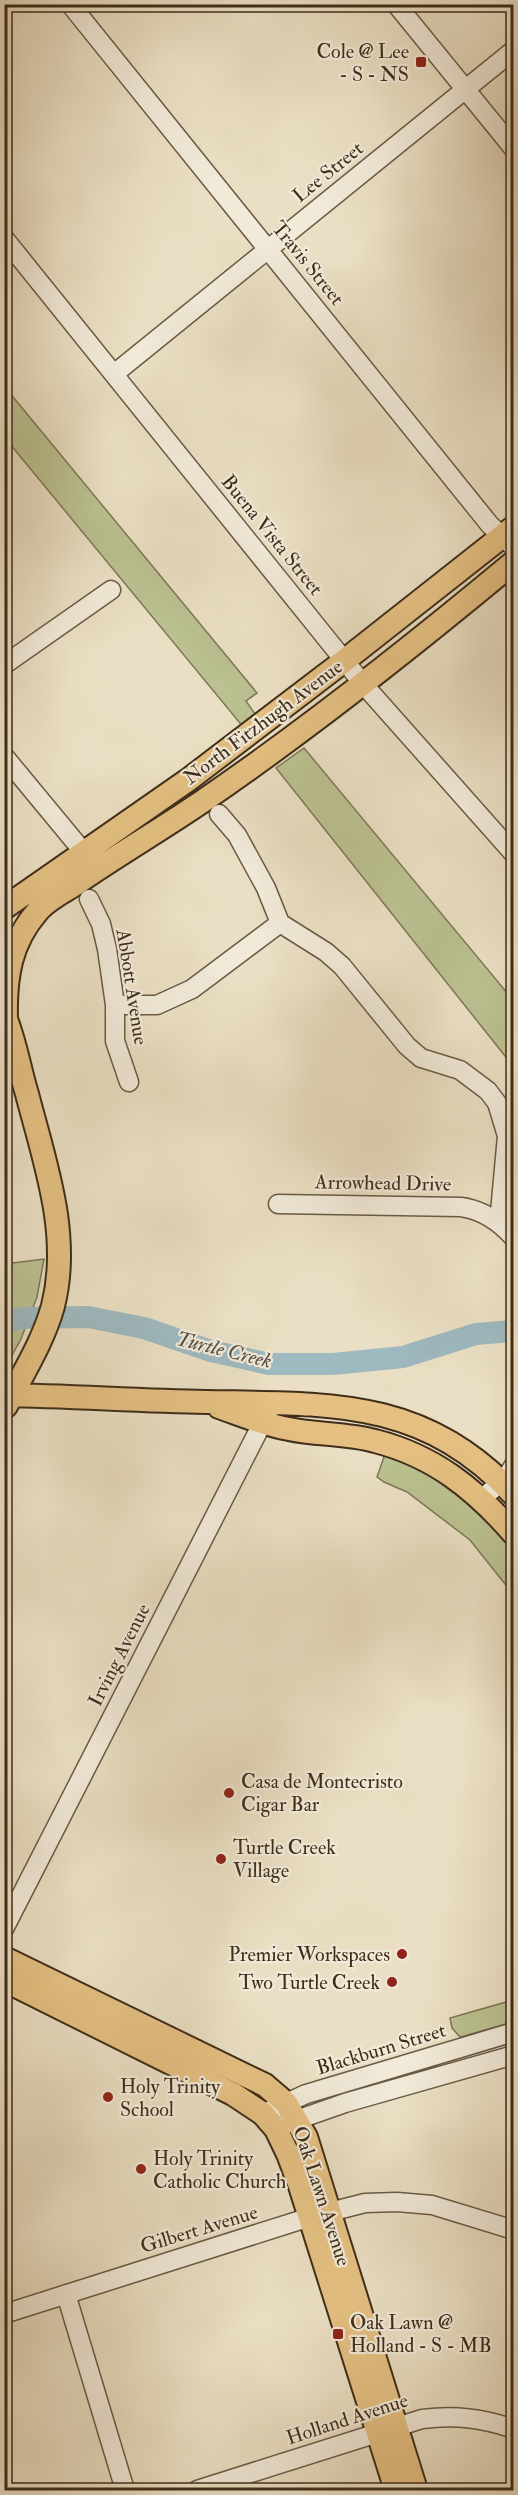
<svg xmlns="http://www.w3.org/2000/svg" width="518" height="2495" font-family="'IM FELL Double Pica',serif">
  <rect width="100%" height="100%" fill="#eadfc4"/>
  <filter id="stains"><feTurbulence type="fractalNoise" baseFrequency=".00333" numOctaves="4"/><feColorMatrix values="0 0 0 0 .2 0 0 0 0 .09 0 0 0 0 .02 0 0 0 .5 -.17"/></filter>
  <radialGradient id="worn" r=".72"><stop offset=".6" stop-color="#630" stop-opacity="0"/><stop offset="1" stop-color="#630" stop-opacity=".3"/></radialGradient>
  <!-- green -->
  <path fill="#bbc191" stroke="#7d7756" stroke-width="1.5" d="M4 386 257 693 246 701 257 717 244 728 5 438Z
    M304 748 513 1000V1066L276 768Z
    M44 1259 37 1297 21 1339 5 1368V1264Z
    M385 1454C427 1470 493 1509 513 1552 517 1562 513 1582 513 1594L470 1540 407 1492 384 1482 377 1477Z
    M513 2000V2022L464 2036 460 2037 452 2028 450 2018Z"/>
  <g fill="none" stroke-linecap="round" stroke-linejoin="round">
    <!-- river -->
    <path stroke="#9eb9c0" stroke-width="22" d="M4 1321 25 1318 88 1317 144 1328 211 1351 269 1364H333L403 1357 476 1334 514 1331"/>
    <!-- minor casing -->
    <g stroke="#6a5a44" stroke-width="21">
      <path id="minor" d="M70 4 490 525 514 547
        M396 4 514 149
        M4 238 364 685 514 854
        M114 374 514 50
        M4 665 111 590
        M4 756 76 843 91 864
        M219 814 237 835 266 888 280 923 326 952 342 966 407 1046 421 1058 460 1070 488 1091 497 1103 507 1136 499 1223
        M89 899 101 924 107 949 115 1005V1041L129 1082
        M115 1005H157L192 989 280 923
        M278 1204 461 1207C483 1210 499 1221 514 1238
        M482 1499 508 1475 514 1465
        M4 1929 268 1412
        M263 2114 306 2094 514 2032
        M285 2124 345 2103 514 2055
        M66 2294 125 2490
        M4 2314 310 2217 365 2203 397 2202 432 2205 514 2230
        M197 2490 422 2419C455 2415 482 2418 514 2429"/>
    </g>
    <!-- major casing -->
    <g stroke="#3f2d1a" stroke-width="26">
      <path id="major" d="M4 908 188 780 344 661 514 527
        M4 1014C15 1040 19 1068 27 1094 45 1163 71 1235 53 1306 43 1342 23 1373 6 1406
        M6 1018C5 978 10 943 37 912 46 900 65 891 77 883 119 854 162 829 203 801 311 727 413 646 514 562
        M4 1395C72 1396 139 1401 206 1402 327 1404 423 1397 514 1495
        M219 1407C242 1415 265 1425 289 1429 317 1435 347 1433 375 1441 434 1456 475 1489 514 1534
        M4 1958 265 2085 286 2103 306 2137 416 2490
        M4 1980 233 2094 263 2114 276 2129 288 2154 300 2186 396 2490"/>
    </g>
    <!-- minor -->
    <use href="#minor" stroke="#f1ead9" stroke-width="18"/>
    <!-- major -->
    <use href="#major" stroke="#e5c082" stroke-width="22"/>
  </g>
  <!-- markers -->
  <g fill="#8f2418" stroke="#f1ead9" stroke-width="2">
    <rect x="415" y="56" width="12" height="12" rx="3"/>
    <circle cx="229" cy="1793" r="6"/>
    <circle cx="221" cy="1859" r="6"/>
    <circle cx="402" cy="1954" r="6"/>
    <circle cx="392" cy="1982" r="6"/>
    <circle cx="108" cy="2097" r="6"/>
    <circle cx="141" cy="2169" r="6"/>
    <rect x="332" y="2328" width="12" height="12" rx="3"/>
  </g>
  <g text-anchor="middle" dominant-baseline="central" stroke-width="4.5" stroke-linejoin="round" paint-order="stroke">
    <!-- poi labels -->
    <g font-size="20" fill="#3f2d1a" stroke="#f1ead9" text-anchor="start">
      <text x="409" y="51" text-anchor="end">Cole @ Lee<tspan x="409" dy="23">- S - NS</tspan></text>
      <text x="241" y="1781">Casa de Montecristo<tspan x="241" dy="23">Cigar Bar</tspan></text>
      <text x="233" y="1847">Turtle Creek<tspan x="233" dy="23">Village</tspan></text>
      <text x="390" y="1954" text-anchor="end">Premier Workspaces</text>
      <text x="380" y="1982" text-anchor="end">Two Turtle Creek</text>
      <text x="120" y="2086">Holy Trinity<tspan x="120" dy="23">School</tspan></text>
      <text x="153" y="2158">Holy Trinity<tspan x="153" dy="23">Catholic Church</tspan></text>
      <text x="350" y="2322">Oak Lawn @<tspan x="350" dy="23">Holland - S - MB</tspan></text>
    </g>
    <!-- street labels -->
    <g font-size="20" fill="#3f2d1a" stroke="#f1ead9">
      <text transform="translate(328 172) rotate(-39)">Lee Street</text>
      <text transform="translate(308 263) rotate(51)">Travis Street</text>
      <text transform="translate(272 535) rotate(51)">Buena Vista Street</text>
      <text transform="translate(263 722) rotate(-37)">North Fitzhugh Avenue</text>
      <text transform="translate(132 987) rotate(81)">Abbott Avenue</text>
      <text transform="translate(383 1183) rotate(1)">Arrowhead Drive</text>
      <text transform="translate(119 1655) rotate(-63)">Irving Avenue</text>
      <text transform="translate(381 2049) rotate(-17)">Blackburn Street</text>
      <text transform="translate(322 2196) rotate(72)">Oak Lawn Avenue</text>
      <text transform="translate(199 2229) rotate(-17)">Gilbert Avenue</text>
      <text transform="translate(347 2419) rotate(-18)">Holland Avenue</text>
    </g>
    <!-- water labels -->
    <g font-size="21" font-style="italic" fill="#575044" stroke="#f1ead9">
      <text transform="translate(224 1350) rotate(14)">Turtle Creek</text>
    </g>
  </g>
  <!-- margin -->
  <rect width="518" height="2495" fill="none" stroke="#eadfc4" stroke-width="24"/>
  <rect x="6" y="6" width="506" height="2483" fill="none" stroke="#3f2d1a" stroke-width="3"/>
  <rect x="12" y="12" width="494" height="2471" fill="none" stroke="#3f2d1a" stroke-width="1.5"/>
  <rect width="100%" height="100%" filter="url(#stains)"/>
  <rect width="100%" height="100%" fill="url(#worn)"/>
</svg>
